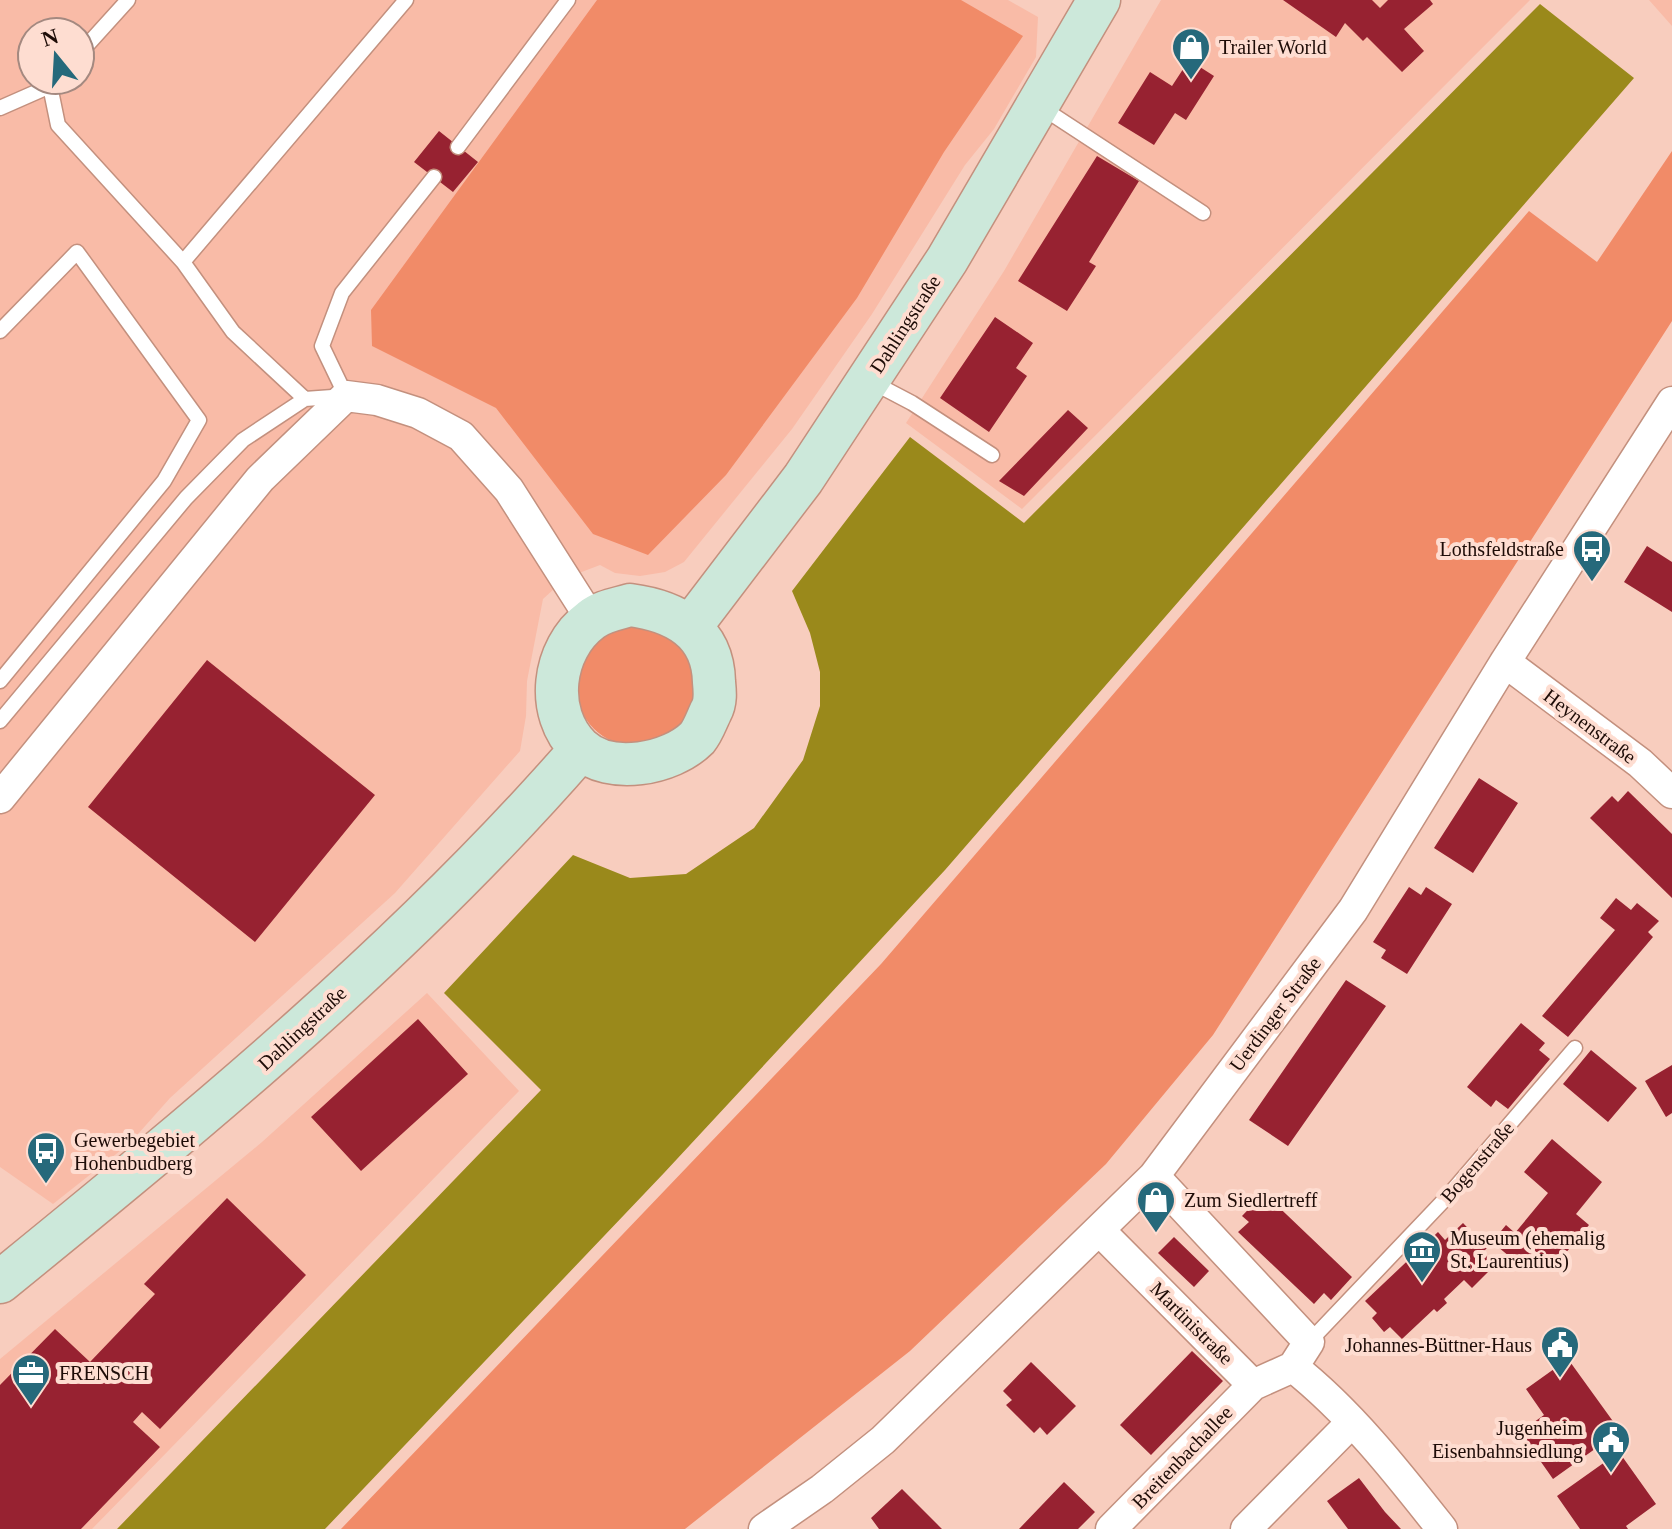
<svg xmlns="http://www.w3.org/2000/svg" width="1672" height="1529" font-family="Georgia,serif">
  <rect width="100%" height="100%" fill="#f8cdbe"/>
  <!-- built -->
  <path fill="#f9bba7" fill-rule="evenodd" d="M0 0H1008L1038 17 1036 57 994 129 965 165 872 314 792 429 684 562 665 572 640 576 615 573 600 565 566 578 543 599 527 681 526 716 520 751 395 893 170 1098 130 1143 53 1204 0 1167ZM32 32H80V80H32Z
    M1161 0H1530L1022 509 906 423 1004 271Z
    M1649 0H1672V26Z
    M427 993 519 1091 92 1529H0V1359L262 1142Z"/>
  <!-- green -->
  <path fill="#f18b68" d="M597 0H961L1023 36 944 152 857 298 726 475 648 555 593 534 496 408 372 346 371 310Z
    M1672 151V321L1213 1035 1106 1164 910 1351 685 1529H341L881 964 1529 211 1597 262Z
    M576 686a60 60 0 1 1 120 0a60 60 0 1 1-120 0Z"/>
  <!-- water -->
  <path fill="#9a891b" d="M1540 4 1634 78 945 870 664 1173 325 1529H117L541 1090 444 993 573 855 630 878 686 874 754 828 803 760 820 706V672L810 633 792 591 910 437 1024 523Z"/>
  <!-- building -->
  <path fill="#972231" d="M1283 0H1372L1380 8 1388 0H1430L1433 4 1404 29 1424 51 1402 72 1367 37 1363 41 1345 23 1336 37Z
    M1189 60 1214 76 1186 120 1175 113 1154 145 1118 123 1150 72 1172 86Z
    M439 131 478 162 453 192 414 162Z
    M1097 156 1139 181 1089 262 1096 266 1067 311 1018 281Z
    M995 317 1033 343 1016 368 1027 376 989 432 940 398Z
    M1068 410 1088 428 1024 496 999 481Z
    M1647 546 1672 562V612L1624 582Z
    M207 660 375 795 255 942 88 807Z
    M1479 778 1518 803 1473 873 1434 848Z
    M1628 791 1672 834V898L1590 818 1612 796 1618 802Z
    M1409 887 1421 895 1426 887 1452 904 1407 974 1381 958 1386 950 1373 942Z
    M1616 898 1631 910 1637 903 1659 921 1648 932 1653 937 1568 1037 1542 1016 1615 930 1600 918Z
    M1346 980 1386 1006 1288 1146 1249 1120Z
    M418 1019 468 1074 361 1171 311 1117Z
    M1521 1023 1545 1043 1539 1050 1550 1059 1508 1109 1496 1100 1491 1107 1467 1087Z
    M1591 1050 1637 1088 1608 1122 1563 1084Z
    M1672 1065V1113L1666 1117 1645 1081Z
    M1552 1139 1602 1182 1576 1214 1589 1225 1554 1267 1534 1250 1521 1266 1492 1242 1506 1225 1515 1233 1548 1193 1524 1172Z
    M1264 1193 1352 1277 1331 1300 1324 1293 1314 1304 1238 1232 1249 1222 1242 1216Z
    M227 1198 306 1275 160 1429 142 1412 133 1422 160 1447 81 1529H0V1385L55 1329 90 1362 155 1294 144 1284Z
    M1463 1223 1487 1248 1483 1252 1495 1265 1472 1288 1464 1280 1444 1299 1447 1303 1437 1312 1434 1309 1402 1339 1390 1327 1384 1332 1372 1318 1377 1313 1365 1301 1438 1232 1445 1240Z
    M1174 1237 1209 1271 1194 1287 1158 1253Z
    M1192 1351 1223 1381 1151 1455 1120 1425Z
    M1568 1359 1620 1431 1553 1479 1520 1432 1544 1415 1526 1389Z
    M1031 1362 1076 1406 1047 1435 1040 1427 1034 1433 1006 1405 1012 1400 1003 1391Z
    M1619 1452 1656 1504 1626 1526 1628 1529H1580L1557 1496Z
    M1359 1478 1385 1512 1401 1529H1348L1327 1501Z
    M1064 1482 1095 1512 1078 1529H1019Z
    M902 1489 942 1529H879L871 1518Z"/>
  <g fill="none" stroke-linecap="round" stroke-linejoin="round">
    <!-- lane casing -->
    <g stroke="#c3907e" stroke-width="17">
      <path id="lane" d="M80 53 128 0
        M55 80 50 86 58 125 183 262 233 332 305 399
        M1041 107 1203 213
        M0 108 50 86
        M458 147 568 0
        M183 262 406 0
        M0 331 77 252 199 420 164 481 0 681
        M872 382 912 403 992 455
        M0 721 186 498 243 440 305 399 346 396 322 346 342 293 434 177
        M1309 1342 1447 1197 1575 1048"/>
    </g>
    <!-- street casing -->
    <g stroke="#c3907e" stroke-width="33">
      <path id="street" d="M1505 662 1640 763 1672 793
        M0 798 260 479 346 396 377 400 418 413 461 436 509 490 591 619
        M1100 1231 1253 1385
        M1293 1367C1350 1412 1397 1472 1442 1529
        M764 1529 822 1489 883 1440 1154 1176 1353 910 1505 662 1672 402
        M1111 1529 1253 1385 1293 1367 1309 1342 1154 1176
        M1246 1529 1352 1422"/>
    </g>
    <!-- secondary casing -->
    <g stroke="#c3907e" stroke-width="45">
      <path id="secondary" d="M630 605C675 611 713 631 714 682 715 692 716 702 711 711 707 719 703 731 697 738 671 764 610 776 580 748 544 713 552 649 591 620 602 611 617 609 630 605Z
        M691 626 803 479 947 260 1099 0
        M0 1282C204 1116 408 948 581 749"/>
    </g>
    <!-- lane -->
    <use href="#lane" stroke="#fff" stroke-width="14"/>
    <!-- street -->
    <use href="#street" stroke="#fff" stroke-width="30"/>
    <!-- secondary -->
    <use href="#secondary" stroke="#cce8da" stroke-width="42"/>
  </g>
  <!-- icons -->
  <defs>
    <g id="shop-pin" transform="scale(2)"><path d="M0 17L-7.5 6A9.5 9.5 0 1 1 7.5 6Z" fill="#26697b" stroke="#feddd1"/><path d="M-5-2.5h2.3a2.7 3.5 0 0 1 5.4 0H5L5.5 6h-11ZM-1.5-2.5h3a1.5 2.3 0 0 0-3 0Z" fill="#fff"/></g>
    <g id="bus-pin" transform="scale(2)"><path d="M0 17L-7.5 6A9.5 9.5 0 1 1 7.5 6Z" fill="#26697b" stroke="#feddd1"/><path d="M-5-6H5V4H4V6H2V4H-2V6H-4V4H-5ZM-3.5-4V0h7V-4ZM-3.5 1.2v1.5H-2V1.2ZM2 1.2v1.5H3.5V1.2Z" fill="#fff"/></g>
    <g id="museum-pin" transform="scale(2)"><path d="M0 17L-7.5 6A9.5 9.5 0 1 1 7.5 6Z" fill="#26697b" stroke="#feddd1"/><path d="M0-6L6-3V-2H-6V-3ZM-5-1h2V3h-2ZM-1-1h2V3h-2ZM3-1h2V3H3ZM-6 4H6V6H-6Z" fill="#fff"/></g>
    <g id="civic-pin" transform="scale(2)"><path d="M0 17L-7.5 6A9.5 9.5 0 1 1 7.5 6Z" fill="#26697b" stroke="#feddd1"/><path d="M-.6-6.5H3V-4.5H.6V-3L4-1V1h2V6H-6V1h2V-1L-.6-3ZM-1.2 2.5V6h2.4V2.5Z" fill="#fff"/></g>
    <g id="office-pin" transform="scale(2)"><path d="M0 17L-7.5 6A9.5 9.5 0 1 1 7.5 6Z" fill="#26697b" stroke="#feddd1"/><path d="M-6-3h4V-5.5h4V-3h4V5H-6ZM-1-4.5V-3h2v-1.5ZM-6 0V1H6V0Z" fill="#fff"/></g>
  </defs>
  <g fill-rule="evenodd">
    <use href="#shop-pin" x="1191" y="47"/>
    <use href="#bus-pin" x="1592" y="549"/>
    <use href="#bus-pin" x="46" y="1151"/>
    <use href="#shop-pin" x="1156" y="1200"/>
    <use href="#museum-pin" x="1422" y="1250"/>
    <use href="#civic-pin" x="1560" y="1345"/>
    <use href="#office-pin" x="31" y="1373"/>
    <use href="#civic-pin" x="1611" y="1440"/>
  </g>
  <g text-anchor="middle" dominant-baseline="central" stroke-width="8" stroke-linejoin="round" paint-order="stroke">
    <!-- poi labels -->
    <g font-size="20" fill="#1e0c07" stroke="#feddd1" text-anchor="start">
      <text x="1219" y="47">Trailer World</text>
      <text x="1564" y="549" text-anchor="end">Lothsfeldstraße</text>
      <text x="74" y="1140">Gewerbegebiet<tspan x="74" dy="23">Hohenbudberg</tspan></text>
      <text x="1184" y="1200">Zum Siedlertreff</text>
      <text x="1450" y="1238">Museum (ehemalig<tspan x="1450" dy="23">St. Laurentius)</tspan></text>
      <text x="1532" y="1345" text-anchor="end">Johannes-Büttner-Haus</text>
      <text x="59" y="1373">FRENSCH</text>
      <text x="1583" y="1428" text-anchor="end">Jugenheim<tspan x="1583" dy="23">Eisenbahnsiedlung</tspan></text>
    </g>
    <!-- street labels -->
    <g font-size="20" fill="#1e0c07" stroke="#feddd1">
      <text transform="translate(905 324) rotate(-57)">Dahlingstraße</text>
      <text transform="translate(1590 726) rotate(37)">Heynenstraße</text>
      <text transform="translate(1275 1014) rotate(-53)">Uerdinger Straße</text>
      <text transform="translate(302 1028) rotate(-43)">Dahlingstraße</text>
      <text transform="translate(1477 1162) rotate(-49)">Bogenstraße</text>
      <text transform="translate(1192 1323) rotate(45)">Martinistraße</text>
      <text transform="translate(1182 1457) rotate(-46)">Breitenbachallee</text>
    </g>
  </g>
  <!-- north arrow -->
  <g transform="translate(56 56) rotate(342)"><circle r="38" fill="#feddd1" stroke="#a48980" stroke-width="2"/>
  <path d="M0-6L14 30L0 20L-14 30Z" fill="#26697b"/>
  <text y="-12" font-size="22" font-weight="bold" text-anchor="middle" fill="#1e0c07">N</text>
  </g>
</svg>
